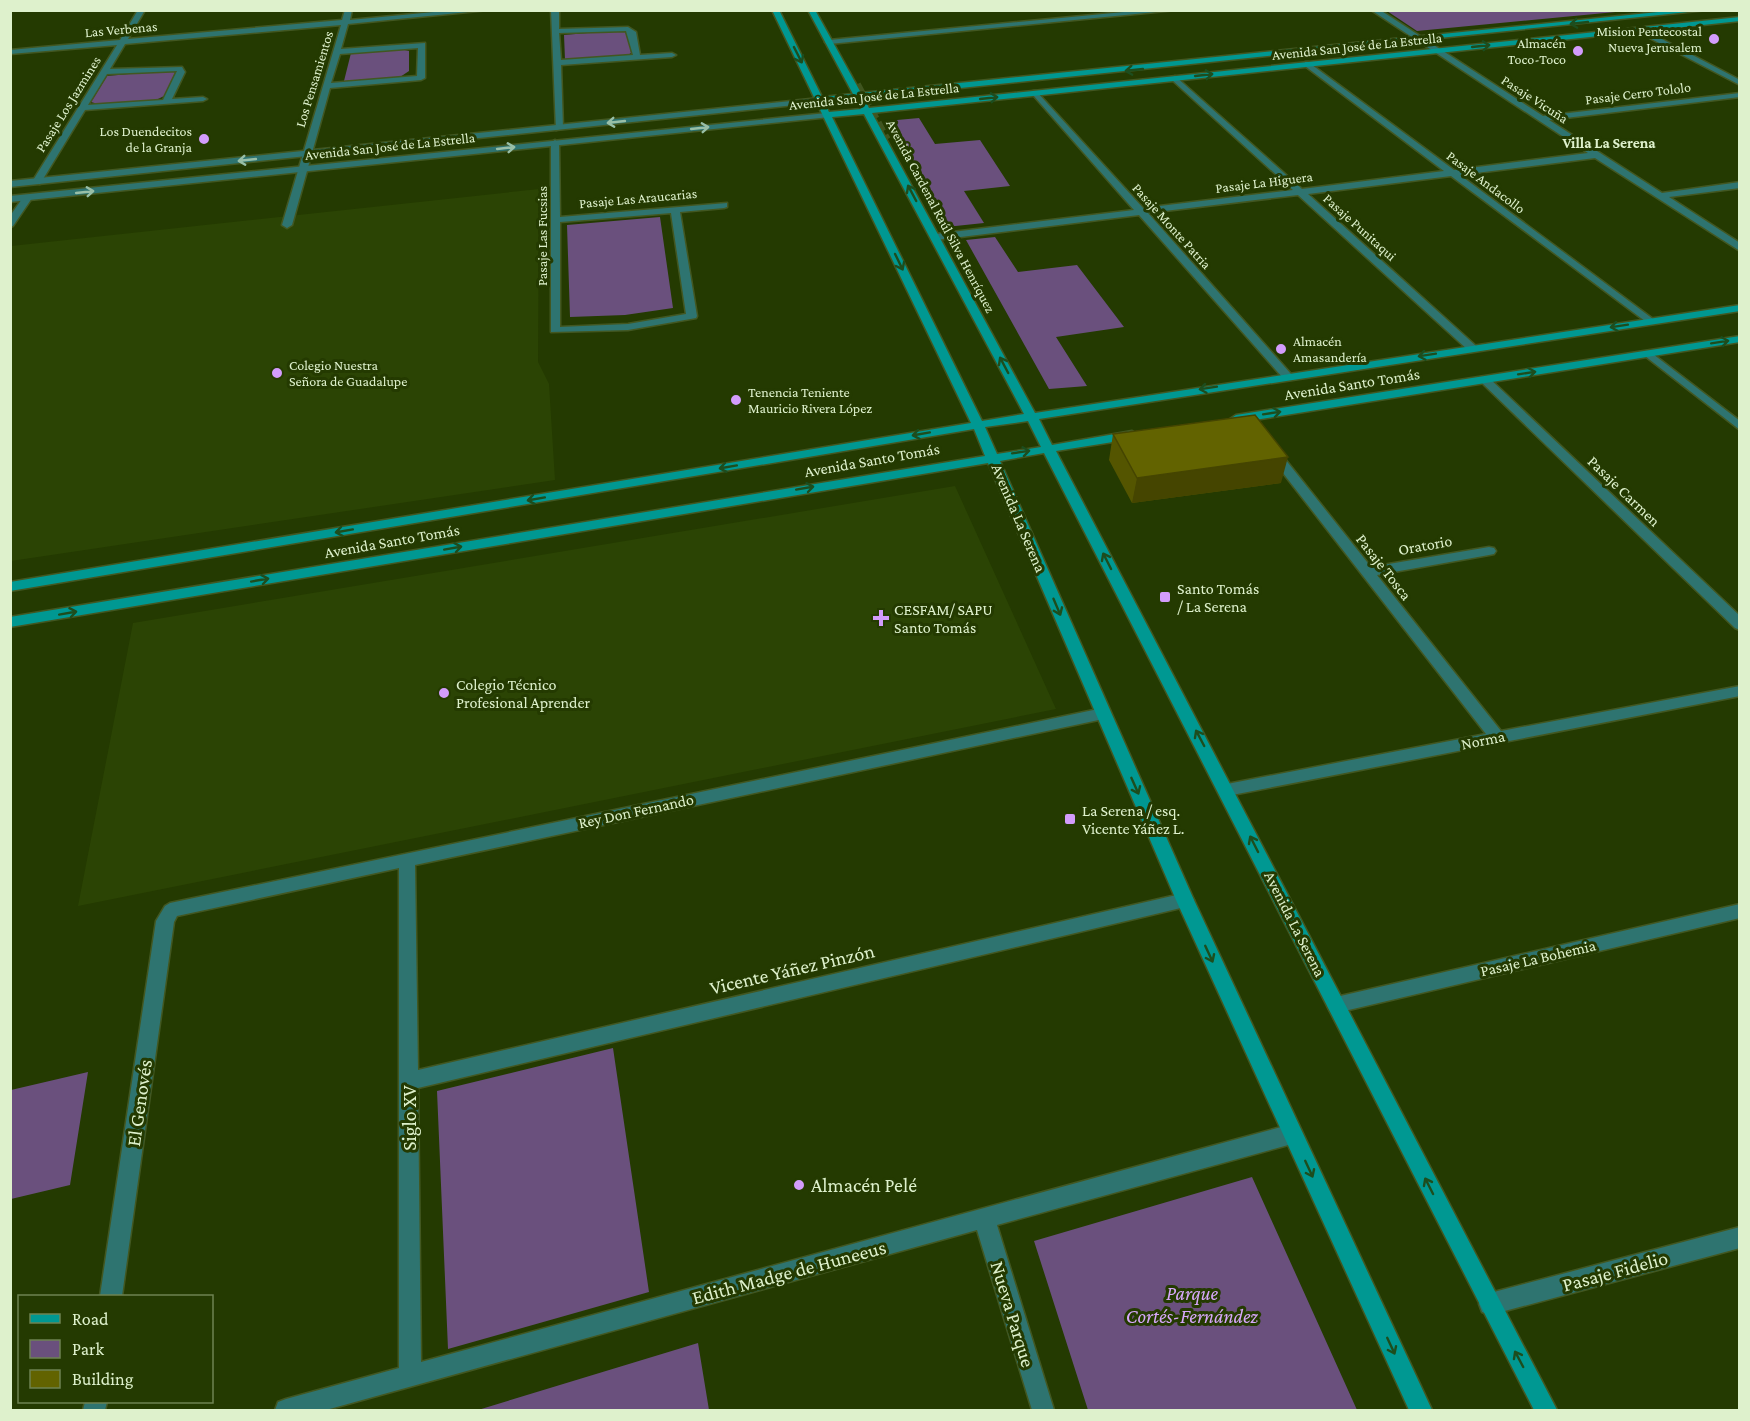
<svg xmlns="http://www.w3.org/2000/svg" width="1750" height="1421" font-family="'Crimson Pro',serif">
  <rect width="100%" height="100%" fill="#243a01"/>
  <!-- built -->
  <path fill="#2b4404" d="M539 189 538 362 549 384 555 480 11 561V246Z
    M955 486 1056 709 78 906 133 623Z"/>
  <!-- green -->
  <path fill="#6a507d" d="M1387 11H1626L1417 31Z
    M621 30 628 31 631 53 625 57 565 60 564 35Z
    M400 49 409 51V71L400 77 344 81 351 53Z
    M172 70 178 71 164 96 156 100 98 104 91 102 107 76Z
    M919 118 935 144 980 140 1010 186 964 191 984 223 946 227 886 121Z
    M660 217 673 308 625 315 570 317 567 225Z
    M995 237 1018 272 1077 265 1124 327 1056 337 1087 386 1049 389 966 240Z
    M613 1048 649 1292 448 1349 437 1091Z
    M88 1072 70 1185 11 1199V1090Z
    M1252 1177 1357 1410H1088L1034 1241Z
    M698 1343 709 1410H478Z"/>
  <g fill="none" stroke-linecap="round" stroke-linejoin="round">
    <!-- motorway-tunnel -->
    <path stroke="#40551f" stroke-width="10" stroke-dasharray="10 4.5" stroke-linecap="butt" d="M856 85 886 140"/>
    <!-- minor casing -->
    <g stroke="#425721" stroke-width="3">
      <path id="minor" d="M138 10H145L128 39 342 20 345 10H352L350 20 455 10H488L348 24 341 49 425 43V78L421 80 330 88 292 225 287 228 282 225 341 25 125 44 110 69 182 67 185 72 172 99 203 97 207 99 203 101 85 110 40 184 32 182 117 45 10 54V50L120 40ZM418 48 417 76 331 83 340 54ZM177 71 163 100 88 105 107 74Z
        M551 10H559V29L628 27 636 32 640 55 672 53 676 55 672 57 561 65 563 128 556 130ZM626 31 633 55 561 60 559 33Z
        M1145 10H1176L829 44 825 42 829 40Z
        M1371 10H1380L1543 116 1740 93V97L1549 120 1662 193 1740 182V188L1669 197 1740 243V251L1595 158 1460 175 1653 319V323L1649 324 1451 176 1308 194 1476 346V350H1468L1298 195 1148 213 1291 374V378H1283L1139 215 936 240 931 237 936 234 1134 210 1033 95V91H1036L1143 208 1293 190 1172 80 1171 78 1175 76 1302 189 1444 171 1305 66V62H1308L1454 170 1588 153Z
        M1639 27 1740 80V85L1636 31Z
        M555 140 559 143 560 217 727 203V207L724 208 680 212 697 316 696 318 628 330 551 332V143ZM671 213 686 314 628 324 560 327V222Z
        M24 196 32 198 13 226 10 227V216Z
        M1649 351 1740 421V430L1645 356V352Z
        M1485 377 1489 378 1740 616V630L1735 628 1481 382V378Z
        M1273 448 1277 449 1371 567 1489 547 1494 548 1496 551 1494 554 1489 555 1377 575 1501 731 1740 686V696L1227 796 1221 794 1219 790 1221 786 1227 784 1486 734 1269 455 1267 452Z
        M1103 708 1108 710 1111 714 1108 718 415 865 418 1070 1185 893 1191 895 1194 900 1191 905 1185 907 418 1088 421 1362 1292 1124 1299 1127 1302 1134 1299 1141 1292 1144 997 1225 1054 1410H1032L977 1230 326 1410H275L278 1402 286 1399 399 1368V868L177 916 174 922 122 1296H100L156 921 165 906 170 903Z
        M1740 904V918L1336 1013 1330 1011 1327 1005 1330 999 1336 997Z
        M1740 1227V1248L1490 1315 1482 1312 1479 1304 1482 1296 1490 1293Z
        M85 1402H107L105 1410H83Z"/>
    </g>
    <!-- tertiary casing -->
    <g stroke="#425721" stroke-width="3">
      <path id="tertiary" d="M820 98 824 100 823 102 10 187V181Z
        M827 113 831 115 830 117 10 202V196Z"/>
    </g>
    <!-- secondary casing -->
    <g stroke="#425721" stroke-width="3">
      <path id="secondary" d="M772 10H779L822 97 853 94 808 10H815L861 93 1678 10H1707L864 98 869 108 1740 17V21L872 113 1035 413 1740 305V311L1039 419 1052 445 1132 431 1138 435 1132 439 1056 451 1557 1410H1534L1044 453 1000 461 1194 900 1432 1410H1409L1176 900 988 463 10 627V617L985 456 974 429 10 591V582L971 423ZM856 99 861 109 829 112 824 102ZM864 114 1024 414 982 421 832 117ZM1028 421 1041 447 997 454 985 427Z
        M1740 336V342L1236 423 1230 419 1236 415Z"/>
    </g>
    <!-- minor -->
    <use href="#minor" fill="#2e7470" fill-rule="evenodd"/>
    <!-- tertiary -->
    <use href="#tertiary" fill="#2e7470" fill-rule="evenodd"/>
    <!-- secondary -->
    <use href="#secondary" fill="#009892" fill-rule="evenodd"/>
  </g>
  <!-- wall -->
  <path fill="#545500" d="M1113 434 1281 483 1132 503 1109 460Z"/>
  <!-- shaded-wall -->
  <path fill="#454500" d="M1288 457 1281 483 1132 503 1137 478Z"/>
  <!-- building -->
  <path fill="#626300" stroke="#454500" stroke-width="1.5" d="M1255 415 1288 457 1137 478 1113 434Z"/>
  <!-- one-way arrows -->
  <defs><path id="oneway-shaft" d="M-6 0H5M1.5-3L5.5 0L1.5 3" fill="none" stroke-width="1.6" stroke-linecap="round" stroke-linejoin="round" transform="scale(1.5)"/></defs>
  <g stroke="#1d4d1e">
    <use href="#oneway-shaft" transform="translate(1579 23) rotate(174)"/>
    <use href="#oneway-shaft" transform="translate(1481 46) rotate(-6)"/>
    <use href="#oneway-shaft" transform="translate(798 55) rotate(63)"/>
    <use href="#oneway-shaft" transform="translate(1134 70) rotate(174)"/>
    <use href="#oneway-shaft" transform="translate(1204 75) rotate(-6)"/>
    <use href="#oneway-shaft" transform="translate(989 98) rotate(-6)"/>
    <use href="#oneway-shaft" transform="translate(912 193) rotate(-118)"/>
    <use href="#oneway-shaft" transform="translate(899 262) rotate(64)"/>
    <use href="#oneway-shaft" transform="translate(1619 326) rotate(171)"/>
    <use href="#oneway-shaft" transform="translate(1720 342) rotate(-9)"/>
    <use href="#oneway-shaft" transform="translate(1427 355) rotate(171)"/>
    <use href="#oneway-shaft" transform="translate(1004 365) rotate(-118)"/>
    <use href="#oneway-shaft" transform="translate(1527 373) rotate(-9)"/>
    <use href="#oneway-shaft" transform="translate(1208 388) rotate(171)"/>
    <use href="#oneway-shaft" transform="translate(1272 413) rotate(-9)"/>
    <use href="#oneway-shaft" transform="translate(921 434) rotate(170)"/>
    <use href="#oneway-shaft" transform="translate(1021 452) rotate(-9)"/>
    <use href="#oneway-shaft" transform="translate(728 467) rotate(170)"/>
    <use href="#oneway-shaft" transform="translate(805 488) rotate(-10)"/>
    <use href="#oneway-shaft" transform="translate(536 499) rotate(170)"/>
    <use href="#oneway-shaft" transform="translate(344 531) rotate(170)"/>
    <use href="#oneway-shaft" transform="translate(453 548) rotate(-10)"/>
    <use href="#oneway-shaft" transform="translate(1107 561) rotate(-117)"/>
    <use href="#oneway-shaft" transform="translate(260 580) rotate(-10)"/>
    <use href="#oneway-shaft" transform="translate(1057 607) rotate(67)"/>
    <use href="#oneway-shaft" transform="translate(68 613) rotate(-10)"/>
    <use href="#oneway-shaft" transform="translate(1200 738) rotate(-118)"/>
    <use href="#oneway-shaft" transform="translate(1135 786) rotate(66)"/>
    <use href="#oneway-shaft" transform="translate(1254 844) rotate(-117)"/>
    <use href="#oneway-shaft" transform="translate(1209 954) rotate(65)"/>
    <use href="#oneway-shaft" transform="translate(1309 1169) rotate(65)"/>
    <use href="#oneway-shaft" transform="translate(1429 1186) rotate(-117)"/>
    <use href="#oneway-shaft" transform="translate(1391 1346) rotate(65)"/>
    <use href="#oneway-shaft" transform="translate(1519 1359) rotate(-118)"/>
  </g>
  <g stroke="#98bfa7">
    <use href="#oneway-shaft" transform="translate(616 122) rotate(174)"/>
    <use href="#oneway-shaft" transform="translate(700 128) rotate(-6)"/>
    <use href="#oneway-shaft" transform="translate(506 148) rotate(-6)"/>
    <use href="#oneway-shaft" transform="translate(247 160) rotate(174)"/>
    <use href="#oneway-shaft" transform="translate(85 192) rotate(-6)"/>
  </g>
  <!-- markers -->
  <g fill="#d39cfc" stroke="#243a01" stroke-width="2">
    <circle cx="1714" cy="39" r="6"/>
    <circle cx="1578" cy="51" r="6"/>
    <circle cx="204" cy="139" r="6"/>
    <circle cx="1281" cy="349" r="6"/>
    <circle cx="277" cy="373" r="6"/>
    <circle cx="736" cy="400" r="6"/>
    <rect x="1159" y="591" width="12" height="12" rx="3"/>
    <path d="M878 609h6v6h6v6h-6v6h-6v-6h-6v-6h6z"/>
    <circle cx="444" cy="693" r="6"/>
    <rect x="1064" y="813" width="12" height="12" rx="3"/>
    <circle cx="799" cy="1185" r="6"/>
  </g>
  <g text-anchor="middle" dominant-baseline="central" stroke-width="6" stroke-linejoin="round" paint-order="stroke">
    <!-- far-street labels -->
    <g font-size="14" fill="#def1cc" stroke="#243a01">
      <text transform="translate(121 29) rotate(-5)">Las Verbenas</text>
      <text transform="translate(1357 46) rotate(-6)">Avenida San José de La Estrella</text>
      <text transform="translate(314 79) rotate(-73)">Los Pensamientos</text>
      <text transform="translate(1638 93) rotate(-7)">Pasaje Cerro Tololo</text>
      <text transform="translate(874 96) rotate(-6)">Avenida San José de La Estrella</text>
      <text transform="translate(1535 99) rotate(33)">Pasaje Vicuña</text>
      <text transform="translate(68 104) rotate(-58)">Pasaje Los Jazmines</text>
      <text transform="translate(390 146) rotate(-6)">Avenida San José de La Estrella</text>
      <text transform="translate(1264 182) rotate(-7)">Pasaje La Higuera</text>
      <text transform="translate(1486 182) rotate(37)">Pasaje Andacollo</text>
      <text transform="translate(638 198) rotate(-5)">Pasaje Las Araucarias</text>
      <text transform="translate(941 216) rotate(62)">Avenida Cardenal Raúl Silva Henríquez</text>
      <text transform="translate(1172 226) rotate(48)">Pasaje Monte Patria</text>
      <text transform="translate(1360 227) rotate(42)">Pasaje Punitaqui</text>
      <text transform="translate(542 236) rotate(-90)">Pasaje Las Fucsias</text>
    </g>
    <!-- far-poi labels -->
    <g font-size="14" fill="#def1cc" stroke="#243a01" text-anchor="end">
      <text x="1702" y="31">Mision Pentecostal<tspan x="1702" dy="16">Nueva Jerusalem</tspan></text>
      <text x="1566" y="43">Almacén<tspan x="1566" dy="16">Toco-Toco</tspan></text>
      <text x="192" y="131">Los Duendecitos<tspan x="192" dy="16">de la Granja</tspan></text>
      <text x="1293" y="341" text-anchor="start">Almacén<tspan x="1293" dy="16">Amasandería</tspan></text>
      <text x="289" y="365" text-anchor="start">Colegio Nuestra<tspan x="289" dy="16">Señora de Guadalupe</tspan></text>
      <text x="748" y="392" text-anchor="start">Tenencia Teniente<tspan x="748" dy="16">Mauricio Rivera López</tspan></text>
    </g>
    <!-- far-neighbourhood labels -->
    <g font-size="15" font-weight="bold" fill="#def1cc" stroke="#243a01">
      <text x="1609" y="143">Villa La Serena</text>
    </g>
    <!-- street labels -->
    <g font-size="16" fill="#def1cc" stroke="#243a01">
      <text transform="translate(1352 384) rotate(-9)">Avenida Santo Tomás</text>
      <text transform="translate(872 460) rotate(-10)">Avenida Santo Tomás</text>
      <text transform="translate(1624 491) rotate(44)">Pasaje Carmen</text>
      <text transform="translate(1019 518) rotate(67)">Avenida La Serena</text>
      <text transform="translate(392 541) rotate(-10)">Avenida Santo Tomás</text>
      <text transform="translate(1425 545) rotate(-10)">Oratorio</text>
      <text transform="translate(1384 567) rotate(52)">Pasaje Tosca</text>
      <text transform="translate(1483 740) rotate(-11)">Norma</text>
      <text transform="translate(636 811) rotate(-12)">Rey Don Fernando</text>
      <text transform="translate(1295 924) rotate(63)">Avenida La Serena</text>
      <text transform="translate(1538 958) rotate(-13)">Pasaje La Bohemia</text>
    </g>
    <!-- poi labels -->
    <g font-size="16" fill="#def1cc" stroke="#243a01" text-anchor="start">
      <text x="1177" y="588">Santo Tomás<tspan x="1177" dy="18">/ La Serena</tspan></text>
      <text x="894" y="609">CESFAM/ SAPU<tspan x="894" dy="18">Santo Tomás</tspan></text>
      <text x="456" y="684">Colegio Técnico<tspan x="456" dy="18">Profesional Aprender</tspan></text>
      <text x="1082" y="810">La Serena / esq.<tspan x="1082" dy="18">Vicente Yáñez L.</tspan></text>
    </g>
    <!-- near-street labels -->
    <g font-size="20" fill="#def1cc" stroke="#243a01">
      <text transform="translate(792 969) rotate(-13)">Vicente Yáñez Pinzón</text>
      <text transform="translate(139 1103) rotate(-82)">El Genovés</text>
      <text transform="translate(409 1118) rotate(-90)">Siglo XV</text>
      <text transform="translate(1615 1271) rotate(-15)">Pasaje Fidelio</text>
      <text transform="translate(789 1272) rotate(-15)">Edith Madge de Huneeus</text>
      <text transform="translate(1013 1314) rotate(73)">Nueva Parque</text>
    </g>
    <!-- near-poi labels -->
    <g font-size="20" fill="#def1cc" stroke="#243a01" text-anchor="start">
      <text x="811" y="1185">Almacén Pelé</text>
    </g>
    <!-- near-park labels -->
    <g font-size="20" font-style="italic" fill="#d8a8fc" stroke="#243a01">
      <text x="1192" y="1293">Parque<tspan x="1192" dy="23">Cortés-Fernández</tspan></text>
    </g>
  </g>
  <!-- border -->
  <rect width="1750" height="1421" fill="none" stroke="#def1cc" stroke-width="24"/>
  <!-- legend -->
  <rect x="18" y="1295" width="195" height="108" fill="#243a01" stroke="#6e8352" stroke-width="1.5"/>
  <rect x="30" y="1314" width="30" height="9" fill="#009892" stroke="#6e8352" stroke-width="1.5"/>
  <text x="72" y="1325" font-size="18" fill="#def1cc">Road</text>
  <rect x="30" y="1340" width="30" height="18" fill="#6a507d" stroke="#6e8352" stroke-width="1.5"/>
  <text x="72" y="1355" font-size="18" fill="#def1cc">Park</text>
  <rect x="30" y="1370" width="30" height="18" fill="#626300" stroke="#6e8352" stroke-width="1.5"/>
  <text x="72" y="1385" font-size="18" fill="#def1cc">Building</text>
</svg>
